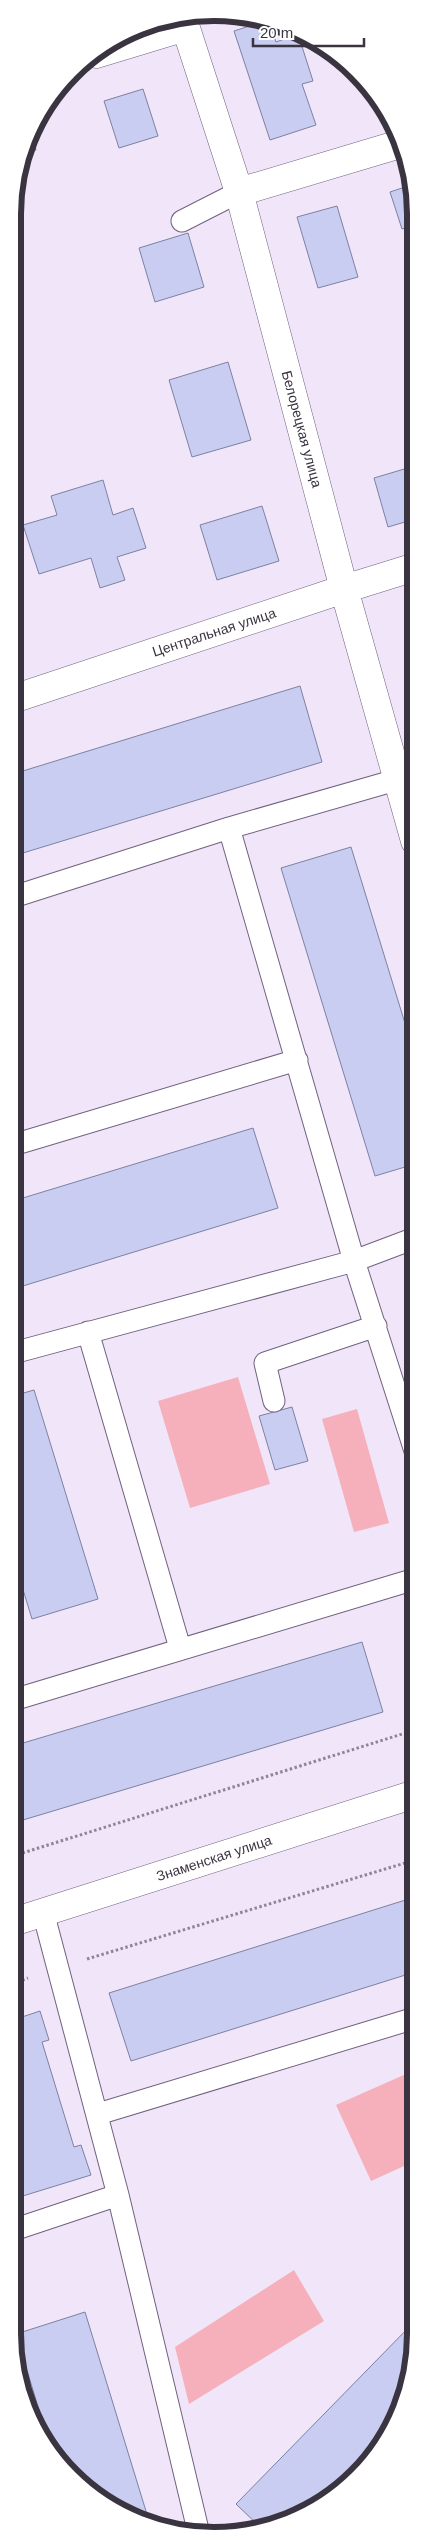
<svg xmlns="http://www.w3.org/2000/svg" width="428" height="2548" font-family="Arial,sans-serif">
  <rect width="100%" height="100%" fill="#f1e5fa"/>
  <!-- green -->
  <path fill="#f5b0bb" d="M238 1377 270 1484 190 1508 158 1401Z
    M357 1409 389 1523 354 1532 322 1419Z
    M415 2070V2161L371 2181 336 2105Z
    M294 2270 324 2321 189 2404 175 2347Z"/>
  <!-- building -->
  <path fill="#c9cdf1" stroke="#7d81a1" d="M262 22 271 25 276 42 298 34 313 81 302 84 316 125 270 140 234 31Z
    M143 89 158 136 119 148 104 101Z
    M31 133 36 150 26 153Z
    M411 185 415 201V225L402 229 390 192Z
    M337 206 358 277 318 288 297 217Z
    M188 233 204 287 155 302 139 248Z
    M415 234V254L410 236Z
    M228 362 251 440 192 457 169 380Z
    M411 467 415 480V519L388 527 374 478Z
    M103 480 113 515 133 508 146 548 117 557 125 580 100 588 91 558 39 574 23 525 57 515 51 496Z
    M262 506 279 561 217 580 200 525Z
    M300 686 322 762 13 856V774Z
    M351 847 415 1056V1164L375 1176 281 868Z
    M253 1128 278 1208 13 1289V1201Z
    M415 1283V1314L407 1286Z
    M34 1390 98 1599 32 1619 13 1557V1396Z
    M292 1407 308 1461 275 1470 259 1416Z
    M362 1642 383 1712 13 1823V1746Z
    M415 1897V1972L131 2061 109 1993Z
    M40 2011 49 2040 42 2042 74 2147 81 2145 91 2175 13 2199V2020Z
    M85 2312 149 2521 125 2515 71 2476 49 2443 16 2334Z
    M415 2321V2347L395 2423 347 2486 278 2525 260 2527 236 2504Z"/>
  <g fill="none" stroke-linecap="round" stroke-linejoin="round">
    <!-- service casing -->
    <g stroke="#71617e" stroke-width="23">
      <path id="service" d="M182 221 239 192
        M229 828 354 1261 415 1451
        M13 897 229 828 396 780
        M13 1145 297 1060
        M88 1332 180 1648
        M13 1353 354 1261 415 1238
        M274 1401 265 1363 376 1326
        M13 1700 415 1579
        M43 1912 118 2195 199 2534
        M98 2114 415 2018
        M13 2230 118 2195"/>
    </g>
    <!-- minor casing -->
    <g stroke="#71617e" stroke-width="29">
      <path id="minor" d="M183 19 239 192 344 589 415 841
        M96 54 185 27
        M239 192 400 144
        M13 699 344 589 415 567
        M13 1922 415 1794"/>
    </g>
    <!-- path -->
    <path stroke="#8e8595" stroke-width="3" stroke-dasharray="2.5 2.5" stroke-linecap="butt" d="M13 1856 415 1730
      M87 1959 415 1860
      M13 1984 28 1978"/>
    <!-- service -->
    <use href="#service" stroke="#fff" stroke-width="21"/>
    <!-- minor -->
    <use href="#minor" stroke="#fff" stroke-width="28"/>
  </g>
  <g text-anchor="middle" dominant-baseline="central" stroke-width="5" stroke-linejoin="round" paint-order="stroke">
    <!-- street labels -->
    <g font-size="14" fill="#3a3340" stroke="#fff">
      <text transform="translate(302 429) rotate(75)">Белорецкая улица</text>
      <text transform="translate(214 632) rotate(-18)">Центральная улица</text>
      <text transform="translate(214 1858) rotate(-18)">Знаменская улица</text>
    </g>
  </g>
  <!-- crop -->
  <path d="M0 0H428V2548H0ZM214 21H214A193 193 0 0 1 407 214V2334A193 193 0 0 1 214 2527H214A193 193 0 0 1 21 2334V214A193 193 0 0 1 214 21Z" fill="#fff" fill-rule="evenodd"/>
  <path fill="none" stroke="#3a3340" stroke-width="6" d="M214 21H214A193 193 0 0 1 407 214V2334A193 193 0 0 1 214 2527H214A193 193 0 0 1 21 2334V214A193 193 0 0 1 214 21Z"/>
  <!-- scale -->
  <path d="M253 38v8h111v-8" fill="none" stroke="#3a3340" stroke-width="2.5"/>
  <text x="260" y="38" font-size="15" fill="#3a3340" stroke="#ffffff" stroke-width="4" paint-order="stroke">20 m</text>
</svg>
